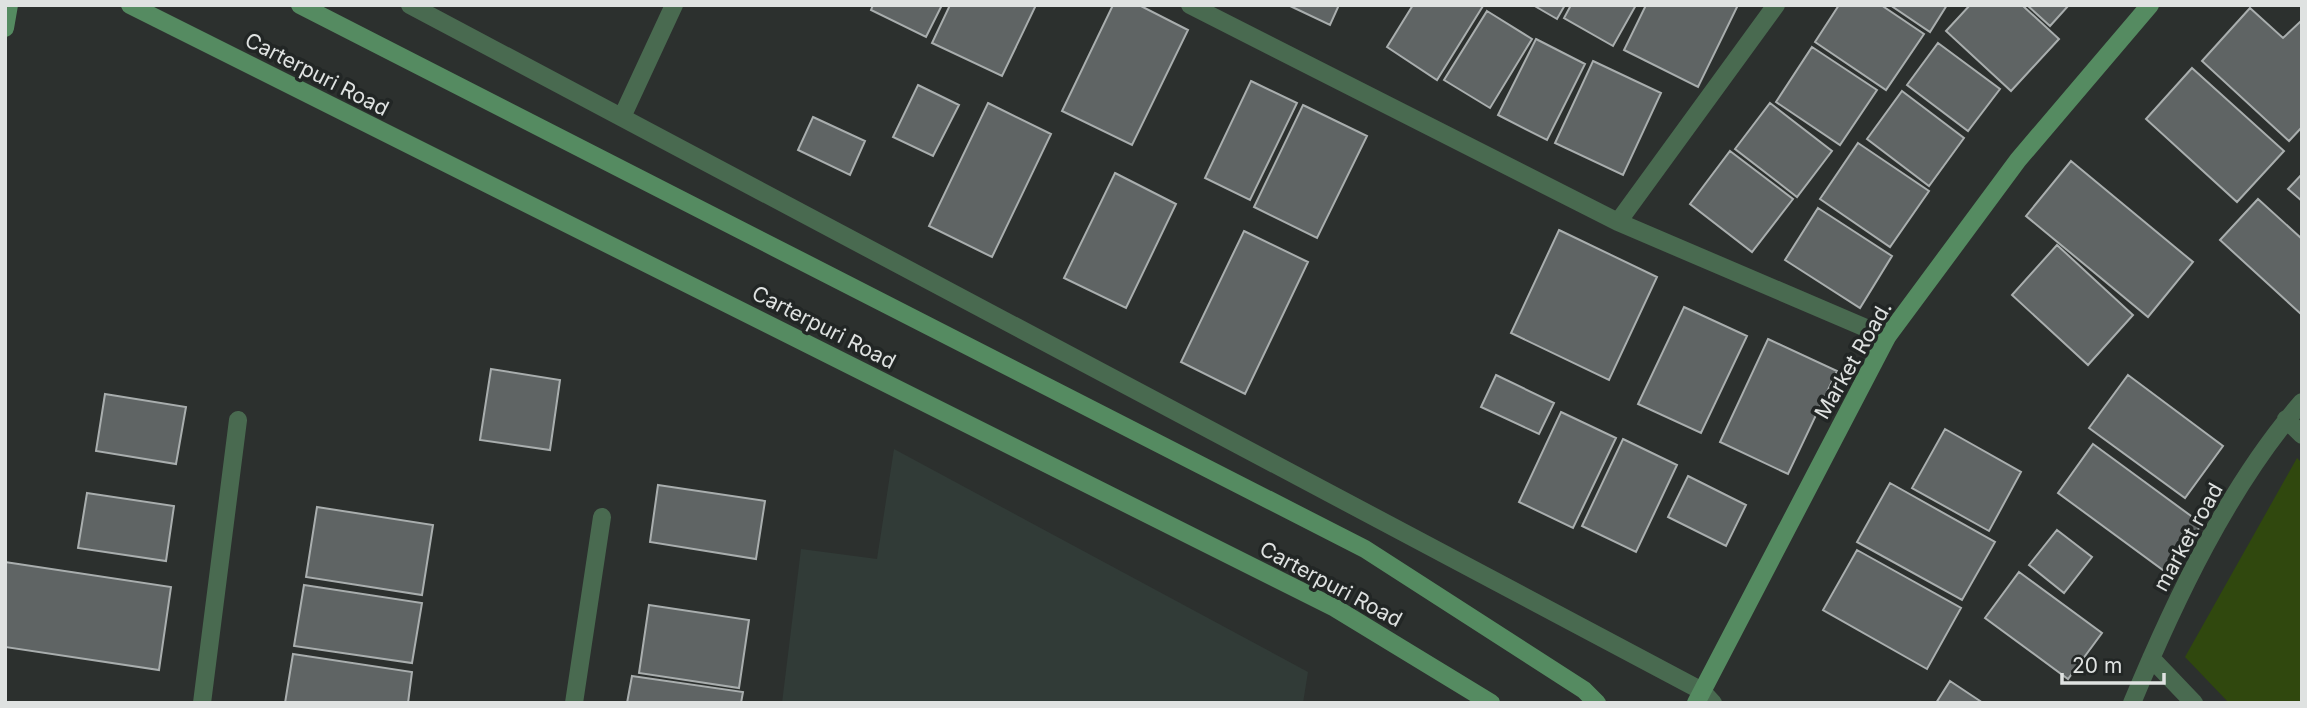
<svg xmlns="http://www.w3.org/2000/svg" width="2307" height="708" font-family="Inter,sans-serif">
  <rect width="100%" height="100%" fill="#2c302e"/>
  <!-- built -->
  <path fill="#313b37" d="M894 449 1308 672 1303 703H782L801 549 877 559Z"/>
  <!-- green -->
  <path fill="#30480e" d="M2297 458 2302 463V703H2229L2185 657Z"/>
  <!-- building -->
  <path fill="#5f6464" stroke="#a9aeae" stroke-width="2" d="M873 5H942L926 37 871 10Z
    M950 5H1036L1002 76 932 43Z
    M1113 5H1139L1188 30 1132 145 1062 111Z
    M1288 5H1339L1330 25Z
    M1413 5 1483 6 1437 80 1387 47Z
    M1533 5H1565L1557 19Z
    M1571 5H1636L1613 46 1564 18Z
    M1646 5H1738L1698 87 1624 50Z
    M1839 5H1881L1924 34 1886 90 1815 42Z
    M1890 5H1947L1930 32Z
    M1970 5H2022L2059 39 2011 91 1946 31Z
    M2027 5H2069L2050 26Z
    M2250 8 2283 38 2302 20V127L2289 141 2202 61Z
    M1487 11 1532 39 1490 108 1444 80Z
    M1536 39 1585 64 1547 140 1498 115Z
    M1938 43 2000 89 1968 131 1907 85Z
    M1812 47 1877 90 1840 145 1776 102Z
    M1593 61 1661 93 1623 175 1555 143Z
    M2192 68 2284 151 2237 202 2146 119Z
    M1251 81 1297 103 1250 200 1205 178Z
    M918 85 959 105 933 156 893 137Z
    M1902 91 1964 138 1929 186 1867 139Z
    M988 103 1051 134 992 257 929 226Z
    M1770 103 1832 151 1797 197 1735 149Z
    M1303 105 1367 136 1317 238 1254 207Z
    M813 117 865 141 850 175 798 150Z
    M1858 143 1929 191 1890 247 1820 199Z
    M1730 151 1793 199 1752 252 1690 204Z
    M2071 161 2193 262 2148 317 2026 216Z
    M1115 173 1176 204 1126 308 1064 278Z
    M2302 174V201L2288 189Z
    M2258 199 2302 239V315L2220 240Z
    M1818 208 1892 256 1860 308 1785 260Z
    M1559 230 1657 277 1609 380 1511 333Z
    M1244 231 1308 262 1245 394 1181 362Z
    M2057 245 2133 315 2088 365 2012 295Z
    M1684 307 1747 336 1701 433 1638 404Z
    M1768 339 1837 371 1788 474 1720 442Z
    M491 369 560 380 550 450 480 440Z
    M1496 375 1554 403 1539 434 1481 407Z
    M2128 375 2223 446 2185 498 2089 428Z
    M105 394 186 407 176 464 96 451Z
    M1561 412 1616 438 1573 528 1519 502Z
    M1945 429 2021 472 1989 531 1912 488Z
    M1623 439 1677 465 1636 552 1582 526Z
    M2093 444 2202 524 2167 573 2058 493Z
    M1688 476 1746 505 1726 546 1668 517Z
    M1890 483 1995 542 1962 600 1857 542Z
    M658 485 765 501 756 559 650 542Z
    M87 493 174 506 166 561 78 548Z
    M317 507 433 525 422 595 306 577Z
    M2057 530 2092 557 2064 593 2029 565Z
    M1857 550 1961 608 1927 669 1823 610Z
    M5 562 171 587 159 670 5 647Z
    M2019 572 2102 633 2068 679 1985 618Z
    M304 585 422 603 412 663 294 646Z
    M649 605 749 620 739 688 639 673Z
    M293 654 412 672 408 703H285Z
    M632 676 743 692 741 703H627Z
    M1950 681 1983 703H1936Z"/>
  <g fill="none" stroke-linecap="round" stroke-linejoin="round">
    <!-- street -->
    <path stroke="#496a50" stroke-width="18" d="M410 5 1702 691 1713 703
      M1190 5 1618 222 1887 337
      M622 117 674 5
      M1618 222 1776 5
      M2286 419 2302 435
      M2151 658 2194 703
      M202 703 238 420
      M574 703 602 517
      M2132 703C2174 602 2229 485 2302 402"/>
    <!-- secondary -->
    <path stroke="#558b61" stroke-width="18" d="M130 5 1335 608 1491 703
      M300 5 1365 549 1584 690 1597 703
      M5 28 9 5
      M1696 703 1887 337 2018 160 2150 5"/>
  </g>
  <g text-anchor="middle" dominant-baseline="central" stroke-width="7" stroke-linejoin="round" paint-order="stroke">
    <!-- street labels -->
    <g font-size="21" fill="#dfe2e1" stroke="#222625">
      <text transform="translate(317 74) rotate(27)">Carterpuri Road</text>
      <text transform="translate(824 327) rotate(27)">Carterpuri Road</text>
      <text transform="translate(1853 360) rotate(-60)">Market Road.</text>
      <text transform="translate(2188 537) rotate(-61)">market road</text>
      <text transform="translate(1331 584) rotate(28)">Carterpuri Road</text>
    </g>
  </g>
  <!-- border -->
  <rect width="2307" height="708" fill="none" stroke="#dfe2e1" stroke-width="14"/>
  <!-- scale -->
  <path d="M2062 673v10h102v-10" fill="none" stroke="#dfe2e1" stroke-width="3.5"/>
  <text x="2072" y="673" font-size="21" fill="#dfe2e1" stroke="#222625" stroke-width="5" paint-order="stroke">20 m</text>
</svg>
